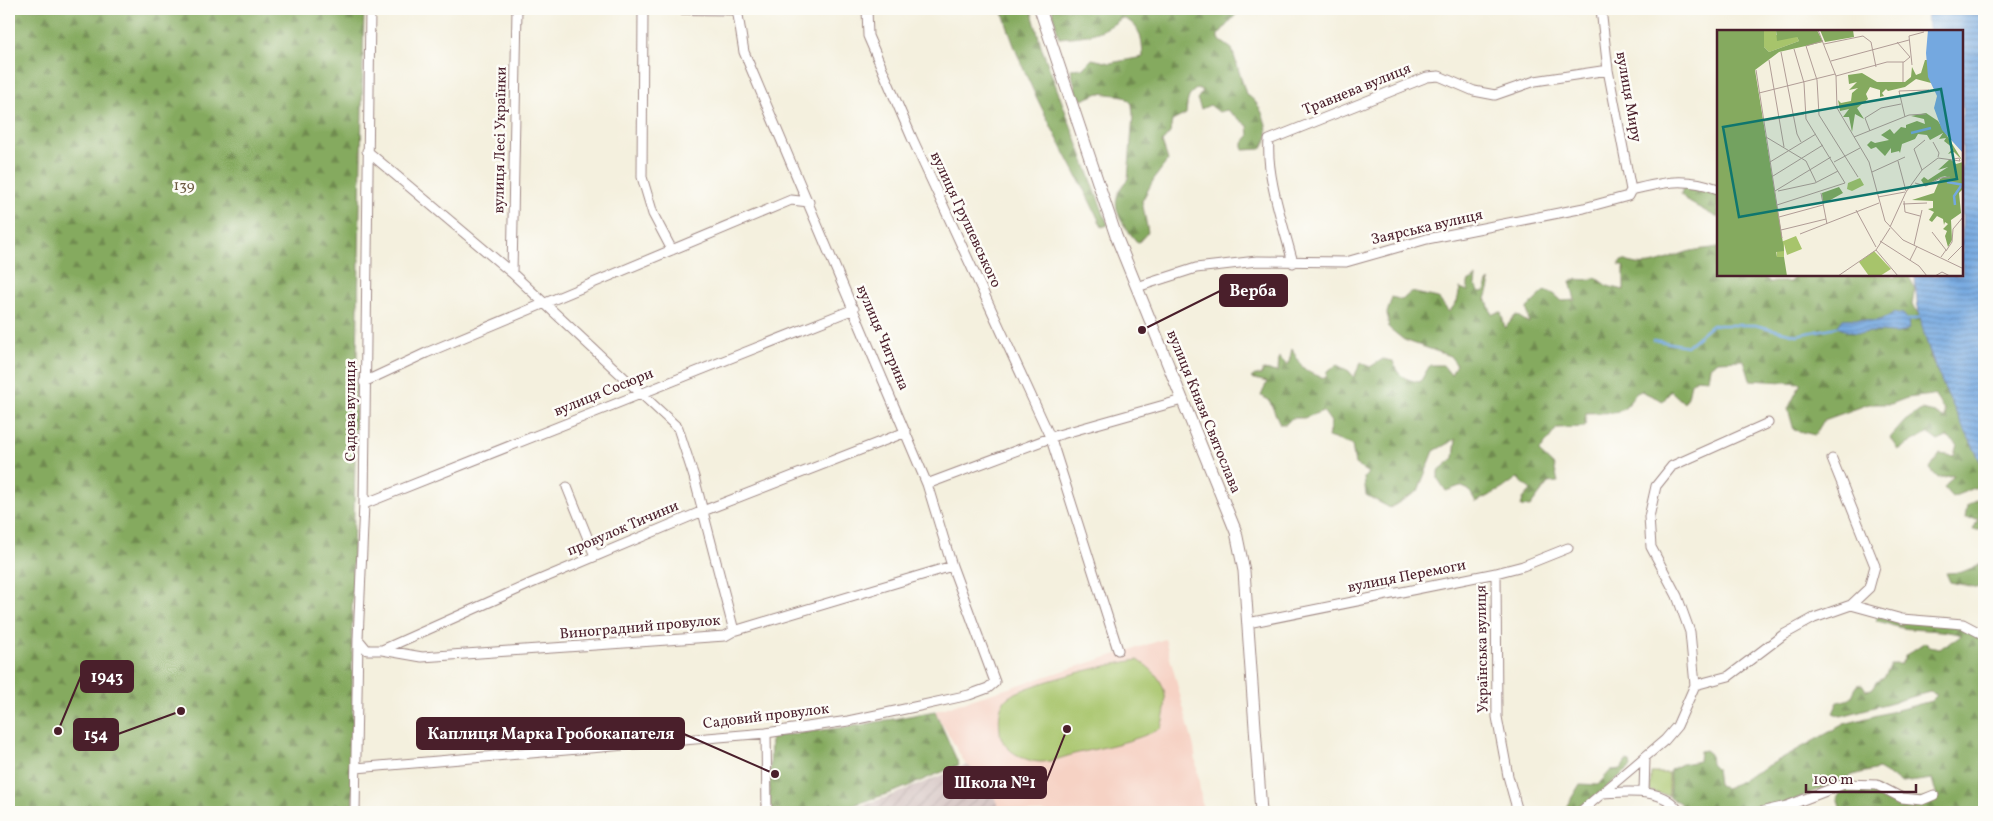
<svg xmlns="http://www.w3.org/2000/svg" width="1993" height="821" font-family="Vollkorn,serif">
  <defs>
    <pattern id="industrial-furrows" width="10" height="10" patternUnits="userSpaceOnUse" patternTransform="scale(1.25)"><rect width="10" height="10" fill="#d1bfbe"/><path d="M-1 1l2-2M0 10L10 0M9 11l2-2" fill="none" stroke="#b5a4a3"/></pattern>
    <pattern id="forest-firs" width="22" height="20" patternUnits="userSpaceOnUse" patternTransform="scale(1.25)"><rect width="22" height="20" fill="#85aa5f"/><path d="M5 1l3.5 6h-7zM16 11l3.5 6h-7z" fill="#6f8a4f"/></pattern>
    <pattern id="water-rules" width="6" height="5" patternUnits="userSpaceOnUse" patternTransform="scale(1.25)"><rect width="6" height="5" fill="#74a8e0"/><path d="M0 2.5h6" fill="none" stroke="#6188b6"/></pattern>
  </defs>
  <rect width="100%" height="100%" fill="#fdfcf7"/>
  <filter id="ink" filterUnits="userSpaceOnUse"><feTurbulence type="fractalNoise" baseFrequency=".02" numOctaves="2"/><feDisplacementMap in="SourceGraphic" scale="10" xChannelSelector="R" yChannelSelector="G"/><feConvolveMatrix kernelMatrix="1 2 1 2 8 2 1 2 1" color-interpolation-filters="sRGB"/></filter>
  <filter id="wash" filterUnits="userSpaceOnUse"><feTurbulence type="fractalNoise" baseFrequency=".0096" numOctaves="4" result="noise"/><feDisplacementMap in="SourceGraphic" scale="20" xChannelSelector="R" yChannelSelector="G"/><feGaussianBlur stdDeviation="1.12" result="paint"/><feColorMatrix in="noise" values="0 0 0 0 0 0 0 0 0 0 0 0 0 0 0 0 0 1.4 0 .05"/><feComposite in="paint" operator="in"/></filter>
  <g filter="url(#wash)">
    <rect width="100%" height="100%" fill="#f4f0de"/>
    <!-- built -->
    <path fill="#f6d2c4" d="M1165 639 1194 747 1203 812H1000L987 777 966 765 935 711Z"/>
    <!-- industrial -->
    <path fill="url(#industrial-furrows)" d="M966 765 987 777 1000 812H843L901 792Z"/>
    <!-- green -->
    <path fill="#a7c46b" stroke="#78724b" d="M1138 660C1167 678 1170 697 1161 728 1134 742 1104 747 1074 754 1064 757 1051 762 1041 762 1025 762 1000 749 1000 731 999 721 998 705 1007 698 1025 684 1112 663 1138 660Z
      M1651 773H1669V796L1650 791Z"/>
    <!-- forest -->
    <path fill="url(#forest-firs)" stroke="#686445" d="M9 9H364L352 610 353 812H9Z
      M1002 9H1031L1042 49 1108 225 1102 227C1069 155 1023 85 1002 9Z
      M1052 9H1241L1218 35V39L1232 49 1246 94C1261 103 1266 120 1268 137L1261 149 1243 150V143L1249 136 1248 126 1227 110 1219 112 1210 105 1201 109 1197 99 1203 91 1198 88C1187 94 1187 103 1186 114L1172 121 1170 133 1162 142 1168 160 1154 179 1142 201 1148 232 1138 243C1120 222 1105 202 1128 179L1133 115 1132 104 1124 96 1099 93 1082 100 1076 92 1071 69 1083 68 1092 59 1110 63 1143 57C1142 40 1141 24 1122 18 1100 35 1086 36 1059 38Z
      M1696 184 1718 192V218L1687 201 1681 194 1683 187Z
      M1718 247V275H1762L1769 282H1791L1795 275H1891L1894 278 1896 275H1908L1915 288 1912 305 1921 317 1932 360 1984 469V530H1973L1978 519 1965 518 1967 506 1981 497 1977 487 1952 497 1944 488 1954 475 1938 478 1930 469 1940 454 1954 456 1957 444 1947 437 1938 441 1927 433 1898 450 1890 438 1905 421 1921 410 1935 413 1945 419V411L1934 395 1907 398 1891 404H1869L1824 420 1815 435 1794 430 1788 409 1801 383 1750 380 1744 360 1717 361 1710 367 1708 379 1697 378 1691 383 1688 397 1684 403 1671 391 1663 401 1641 391C1629 396 1633 401 1625 408 1617 415 1596 412 1586 413L1585 427 1557 428 1539 452 1554 466 1558 482 1548 483 1530 507 1521 506 1523 499 1531 490 1517 478 1502 489 1476 502 1469 490 1460 486 1446 491 1438 479V471L1454 458 1456 439 1434 451 1418 491 1390 508 1366 495 1364 478 1368 473 1355 464 1352 445 1328 437 1331 422 1323 411 1304 418H1292L1286 424H1280L1269 400 1261 396 1267 382 1251 378 1255 375H1261L1263 370 1278 372 1279 357 1288 366 1292 349C1302 368 1304 373 1326 378L1327 371 1337 365 1349 371 1354 377 1361 362 1370 367 1383 359 1393 361C1397 376 1406 380 1420 382L1430 365H1443L1451 375 1456 364 1450 356 1404 340 1389 328 1387 313 1392 297 1402 300 1411 292 1438 298 1449 312 1457 302 1460 288 1468 291V282L1476 277 1475 285 1480 292 1485 291 1489 280 1490 286 1486 299 1492 314 1501 312 1505 328 1516 315 1529 323 1527 308 1545 291 1554 294 1562 301 1575 300 1570 281C1580 277 1584 282 1596 278L1607 286 1624 290V267L1619 265 1620 262 1624 260C1647 271 1665 259 1687 252 1697 249 1708 249 1718 247Z
      M1984 563V589L1950 582 1946 573 1962 572Z
      M1878 616 1962 626 1984 640V812H1838L1841 810 1837 798 1845 787 1876 788 1901 801 1937 797 1932 779 1902 783 1878 769 1852 775 1787 803 1750 812H1683L1680 803 1670 798V770L1682 764 1699 761 1700 751 1705 750 1710 754 1711 763 1716 768 1718 784 1726 789 1844 724 1931 701 1937 695 1930 692 1841 716 1833 713 1838 702C1856 699 1849 697 1858 685L1862 684 1866 690 1872 689 1877 681 1884 678 1891 664H1901L1906 655 1925 642 1930 647 1940 649C1947 643 1955 642 1961 635 1942 629 1922 631 1902 628 1893 627 1886 622 1876 621Z
      M935 711 959 765 899 790 833 812H769L771 737 861 725Z
      M1626 761 1630 762 1631 767 1576 812H1563L1580 784 1598 785 1611 770 1621 769Z"/>
    <!-- water -->
    <path fill="url(#water-rules)" stroke="#5f6486" d="M1929 9H1984V469C1955 408 1916 345 1915 275H1962V31H1929L1927 19Z
      M1894 312 1903 314 1908 320 1909 329C1896 335 1894 333 1881 332 1860 331 1859 337 1837 327L1843 319C1866 317 1875 328 1894 312Z"/>
    <g fill="none" stroke-linecap="round" stroke-linejoin="round">
      <!-- stream -->
      <path stroke="#74a8e0" stroke-width="2.5" d="M1908 320 1921 317
        M1653 340 1687 346 1712 325H1755L1797 335 1837 327"/>
    </g>
  </g>
  <g filter="url(#ink)">
    <g fill="none" stroke-linecap="round" stroke-linejoin="round">
      <!-- minor casing -->
      <g stroke="#9f8884" stroke-width="11">
        <path id="minor" d="M632 9 737 10
          M643 9 642 177 653 214 672 250
          M867 9 868 36 912 138 1051 439 1118 650
          M1601 9 1608 70 1631 190
          M367 151 512 273 678 428 694 477 734 631
          M1293 263C1284 226 1266 178 1269 140L1427 77 1439 76 1474 91 1495 95 1535 81 1608 70
          M512 273 517 9
          M1137 287 1196 268 1257 261 1346 262 1427 239 1584 208 1628 196 1631 190C1664 182 1685 177 1718 189
          M364 382 426 353 791 200 809 202
          M927 484 1058 435 1182 400
          M567 487 595 556
          M364 504 854 309
          M1496 573 1497 717 1508 776 1518 812
          M1851 605 1902 619 1963 624 1984 635
          M1248 623 1496 573 1523 566 1568 548
          M358 639 367 650H382L532 583 703 511 906 432
          M382 650 422 657 725 636 734 631 952 566
          M1695 685 1729 676 1783 635 1814 618 1851 605 1869 588 1875 566 1832 459
          M766 733 767 812
          M356 768 766 733 848 721 919 706 969 695 988 688 995 682 952 566 927 484 744 52 737 9
          M1644 792 1645 758
          M1604 793C1627 792 1665 787 1679 812
          M355 812 358 639 364 504 370 9
          M1580 812 1665 740 1677 726 1695 685 1690 632 1677 596 1651 547 1649 517 1656 486 1672 466 1768 423
          M1760 812 1787 806 1844 784 1877 785 1902 798 1922 800 1934 795"/>
      </g>
      <!-- major casing -->
      <g stroke="#9f8884" stroke-width="13">
        <path id="major" d="M1040 9 1116 236 1236 532 1244 571 1261 812"/>
      </g>
      <!-- minor -->
      <use href="#minor" stroke="#fff" stroke-width="9"/>
      <!-- major -->
      <use href="#major" stroke="#fff" stroke-width="11"/>
    </g>
  </g>
  <g text-anchor="middle" dominant-baseline="central" stroke-width="5" stroke-linejoin="round" paint-order="stroke">
    <!-- street labels -->
    <g font-size="15" fill="#4a1f2b" stroke="#fdfcf7">
      <text transform="translate(1357 90) rotate(-22)">Травнева вулиця</text>
      <text transform="translate(1628 97) rotate(80)">вулиця Миру</text>
      <text transform="translate(501 140) rotate(-89)">вулиця Лесі Українки</text>
      <text transform="translate(965 220) rotate(65)">вулиця Грушевського</text>
      <text transform="translate(1427 228) rotate(-13)">Заярська вулиця</text>
      <text transform="translate(882 338) rotate(67)">вулиця Чигрина</text>
      <text transform="translate(604 393) rotate(-22)">вулиця Сосюри</text>
      <text transform="translate(351 411) rotate(-90)">Садова вулиця</text>
      <text transform="translate(1203 412) rotate(68)">вулиця Князя Святослава</text>
      <text transform="translate(623 529) rotate(-23)">провулок Тичини</text>
      <text transform="translate(1407 577) rotate(-11)">вулиця Перемоги</text>
      <text transform="translate(640 628) rotate(-5)">Виноградний провулок</text>
      <text transform="translate(1483 649) rotate(-91)">Українська вулиця</text>
      <text transform="translate(766 717) rotate(-7)">Садовий провулок</text>
    </g>
    <!-- park labels -->
    <g font-size="15" fill="#6b5941" stroke="#fdfcf7">
      <text x="184" y="186">139</text>
    </g>
  </g>
  <!-- overview -->
  <g transform="translate(1717 30)">
    <rect width="246" height="246" fill="#f4f0de"/>
    <path d="M47 0H59V5L80 7 82 11 52 22 47 17ZM143 148 147 155 135 161 130 159 131 153ZM79 206 85 219 70 225 67 214V227L60 228 59 214Z" fill="#a7c46b"/>
    <path d="M0 0H47V17L52 22 82 11 80 7 60 11 59 0H100L106 12 62 22 38 40 66 213 67 221 59 222 60 227H67L70 246H0ZM103 0H136L137 7 108 12ZM208 30H211L214 53 199 49 188 57 171 61 169 59 165 63 167 66 163 67V60L153 57 149 64 151 69 140 78 147 89 138 84 135 102 132 87H126L132 79 123 81 121 70 124 73 134 71 135 63 141 58 132 60 140 52 132 54 131 45 145 43 160 52H188L194 47 195 37 199 45 204 43ZM209 83 221 91 245 130 237 122 231 124 236 118 227 111 229 108 222 109 226 103 213 110 210 105 201 104 198 109 185 114 183 123 182 121 174 123V118L168 126 159 117 154 119 150 115 154 111 158 113 172 110 164 105 173 99 177 104 184 97 189 98V95L200 91 208 94 207 89 194 86ZM233 129 239 134 246 132V159L242 163 244 183 234 190 235 210 231 217 228 206 230 201 226 199 231 194 228 192 227 195 226 189 220 186 215 192 212 190 217 182 211 179 216 178V171L195 170 217 163 223 149 230 146 224 147 208 156 204 150 207 147 211 150 231 137 221 140ZM122 157 126 163 106 174 105 163Z" fill="#85aa5f"/>
    <path d="M157 221 174 239 163 246H152L142 232Z" fill="#a7c46b"/>
    <path d="M211 0H246V123L225 100 217 78 220 66 211 47 209 23Z" fill="#74a8e0"/>
    <path fill="none" stroke="#74a8e0" stroke-width="2.5" d="M194 103 214 98M230 152 247 155M238 175 237 166 244 156"/>
    <path fill="none" stroke="#b09c96" stroke-width="1" d="M101 0 119 46 120 78 152 132 168 191 186 210 247 239M106 11 89 16 100 50 102 85 141 147M107 14 146 6 154 12 159 37M64 22 80 104 84 112M52 30 67 117M114 31 192 10M186 32V52M195 35 192 6 207 2M39 40 65 208M119 46 170 32H187L193 27 180 12M42 63 118 44M188 87 182 61 212 60M47 91 87 84M153 101 148 88 164 78 184 74M49 107 89 131 99 152M137 107 192 85 209 84M216 112 222 123 221 127M181 131 189 161M53 132 99 104M117 132 143 118M205 140 197 119 208 110M155 142 188 127M56 146 106 115M198 153 209 156 223 148 233 147M58 161 114 127M61 161 98 153 121 141M104 163 110 194M161 167 188 162M187 171 188 182 203 186M186 174 210 173M60 175 128 153 89 89 87 53 77 19M139 180 159 217M62 187 106 175M173 197 189 162 205 140 221 128 243 131 242 128 237 129M64 200 109 189M215 202 229 220 224 227M83 204 162 173M163 211 202 236 210 246M197 215 205 180M159 220 181 246M229 221 235 212 236 199 247 186M193 230 200 216M231 230 247 214M121 246 159 220 173 198M218 246 225 242 233 246"/>
    <path fill="#0f766e" fill-opacity="0.15" stroke="#0f766e" stroke-width="2.5" d="M224 59 240 149 22 187 6 97Z"/>
    <rect width="246" height="246" fill="none" stroke="#4a1f2b" stroke-width="2.5"/>
  </g>
  <!-- callouts -->
  <path fill="none" stroke="#4a1f2b" stroke-width="2" d="M1142 330L1220 291M58 731L81 676M775 774L684 734M181 711L118 734M1067 729L1046 782"/>
  <g fill="#4a1f2b" stroke="#fdfcf7" stroke-width="2">
    <circle cx="1142" cy="330" r="5"/>
    <circle cx="58" cy="731" r="5"/>
    <circle cx="775" cy="774" r="5"/>
    <circle cx="181" cy="711" r="5"/>
    <circle cx="1067" cy="729" r="5"/>
  </g>
  <g fill="#4a1f2b" stroke="#4a1f2b" stroke-width="2">
    <rect x="1220" y="275" width="67" height="31" rx="5"/>
    <rect x="81" y="661" width="52" height="31" rx="5"/>
    <rect x="417" y="718" width="267" height="31" rx="5"/>
    <rect x="74" y="719" width="44" height="31" rx="5"/>
    <rect x="944" y="767" width="102" height="31" rx="5"/>
  </g>
  <g font-size="16" text-anchor="middle" font-weight="bold" fill="#fff">
    <text x="1253" y="296">Верба</text>
    <text x="107" y="682">1943</text>
    <text x="551" y="739">Каплиця Марка Гробокапателя</text>
    <text x="96" y="740">154</text>
    <text x="995" y="788">Школа №1</text>
  </g>
  <!-- margin -->
  <rect width="1993" height="821" fill="none" stroke="#fdfcf7" stroke-width="30"/>
  <!-- scale -->
  <path d="M1806 784v8h110v-8" fill="none" stroke="#4a1f2b" stroke-width="2.5"/>
  <text x="1813" y="784" font-size="15" fill="#4a1f2b" stroke="#fdfcf7" stroke-width="4" paint-order="stroke">100 m</text>
</svg>
